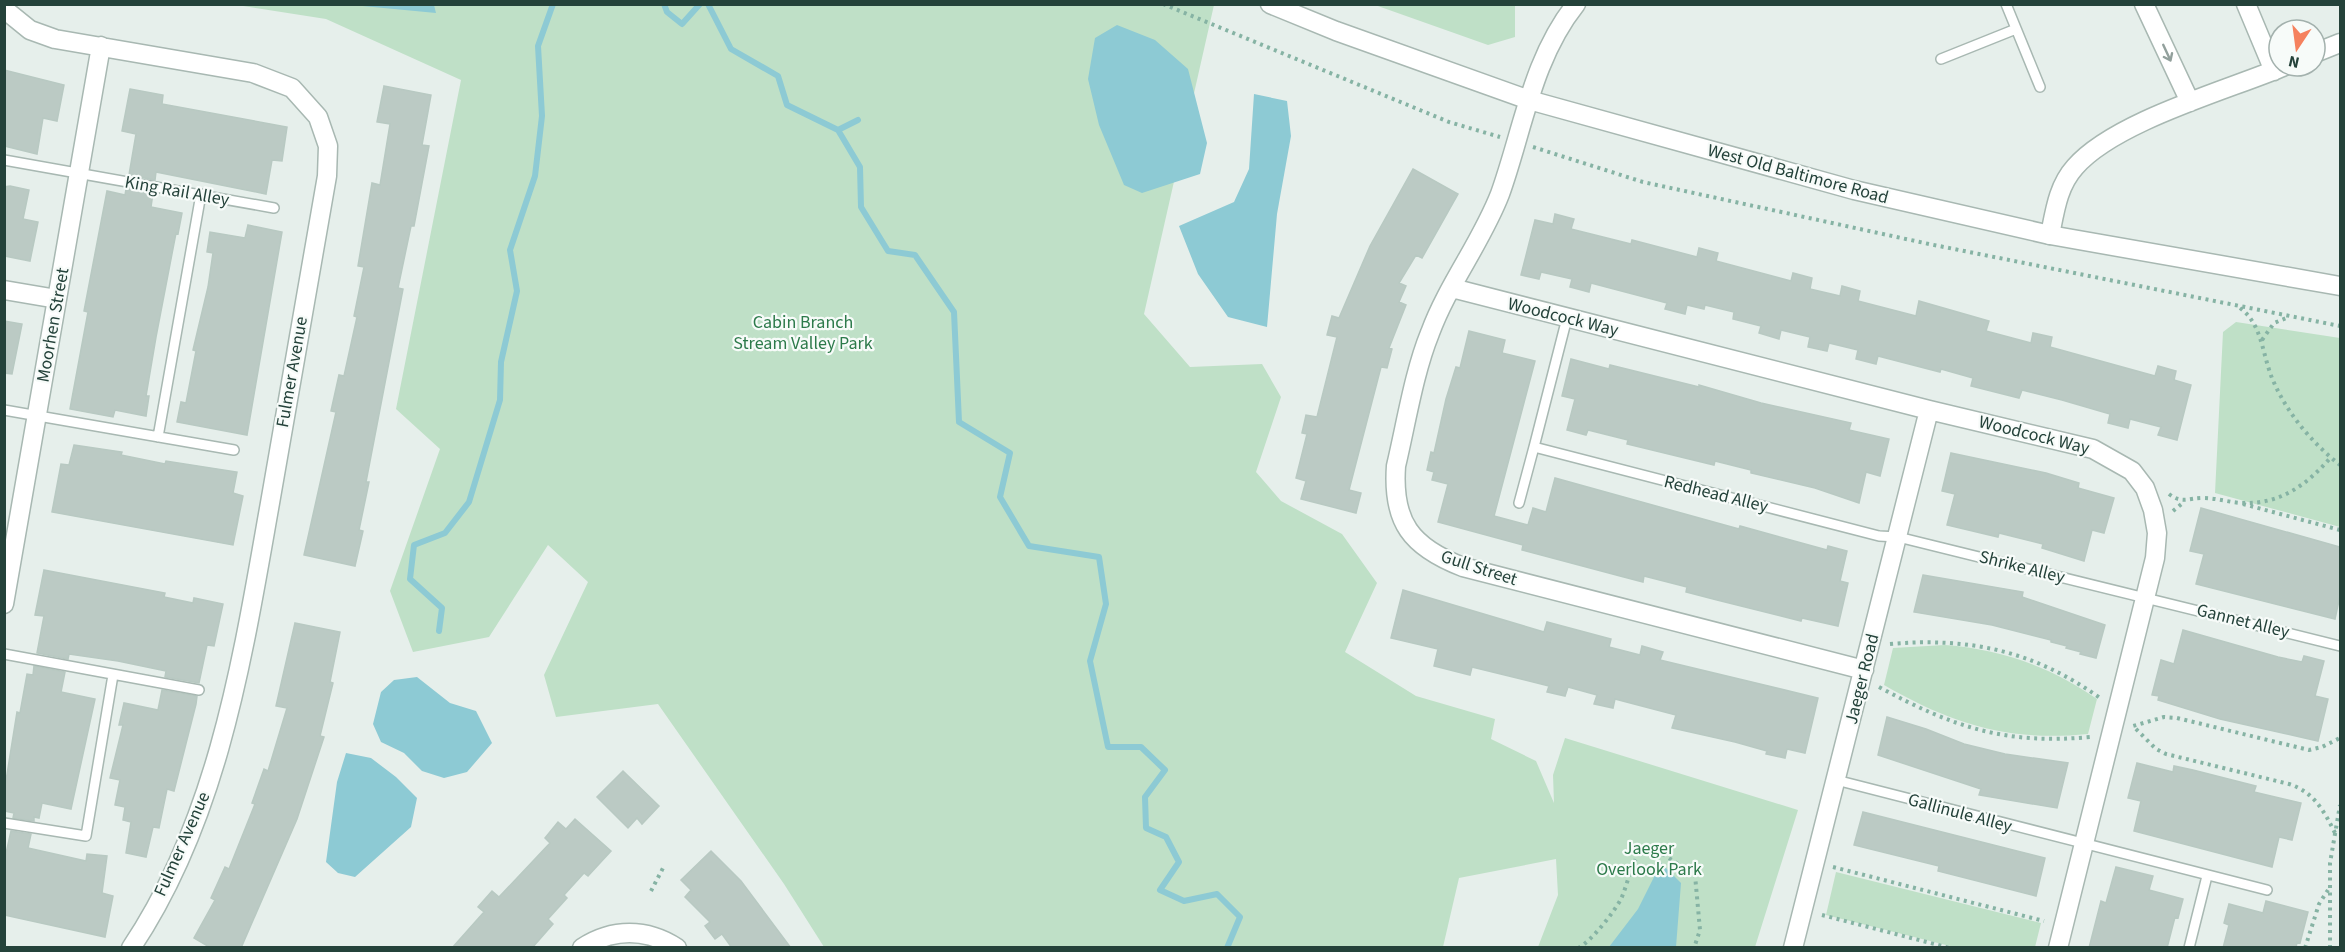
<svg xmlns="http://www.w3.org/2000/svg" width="2345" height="952" font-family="'Source Sans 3',sans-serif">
  <rect width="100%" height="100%" fill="#e6efeb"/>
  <!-- green -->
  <path fill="#bfe0c7" d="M237 5H1214L1144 314 1190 367 1262 364 1281 397 1256 472 1281 501 1342 534 1377 583 1345 652 1416 696 1495 719 1491 739 1536 761 1554 803 1553 775 1565 738 1798 810 1755 947H1538L1558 895 1556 859 1459 878 1443 947H824L784 884 658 704 556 717 544 675 588 582 548 545 489 637 413 652 390 591 440 449 396 409 461 80 326 19Z
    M1375 5H1515V37L1488 45Z
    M2236 322 2340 338V527L2215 493 2223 332Z
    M1945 645C2001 649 2051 667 2097 699L2088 734C2008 742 1952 724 1884 685L1893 648Z
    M1836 872 2041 923 2035 947H1954L1826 915Z"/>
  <!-- water -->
  <path fill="#8dcad4" d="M352 5H434L436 13Z
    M1117 25 1155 40 1188 69 1207 143 1200 174 1142 193 1124 185 1099 125 1088 79 1095 38Z
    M1254 94 1287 101 1291 136 1277 214 1267 327 1228 317 1198 274 1179 226 1234 202 1249 169Z
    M417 677 450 703 476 711 492 743 467 772 444 778 422 771 404 753 381 742 373 724 381 692 394 680Z
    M346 753 371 758 396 777 417 798 411 827 355 877 338 873 326 862 337 782Z
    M1661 863 1681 883 1676 947H1609L1638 909Z"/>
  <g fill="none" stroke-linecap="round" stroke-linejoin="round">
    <!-- stream -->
    <path stroke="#8dcad4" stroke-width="6" d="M664 4 667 12 682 24 700 4
      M708 4 731 49 778 76 787 105 838 130 860 167 861 207 888 251 915 255 954 312 959 422 1010 453 1000 497 1029 546 1099 557 1106 604 1090 661 1108 747H1141L1165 770 1145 797 1146 828 1166 837 1179 862 1160 890 1184 901 1217 894 1240 917 1227 948
      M838 130 858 120
      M439 631 442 608 410 579 414 545 445 533 469 502 500 400 501 362 517 291 510 250 535 176 542 116 538 46 553 4"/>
  </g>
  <!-- building -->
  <path fill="#bbcac4" stroke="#b8c9c2" stroke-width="1.5" d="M4 70 64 85 57 121 43 118 37 154 4 146Z
    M384 86 431 95 422 145 429 146 414 226H411L398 288 403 289 366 482H369L359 530 363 531 355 566 304 555 336 412 331 411 339 375 344 376 357 317 354 316 364 267 358 266 372 183 380 185 390 124 377 122Z
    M130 89 163 95 162 104 287 127 282 161 272 160 266 194 156 172 155 180 129 175 136 134 122 131Z
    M1413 169 1458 194 1422 258 1416 255 1399 283 1406 286 1399 302 1406 305 1389 348 1392 349 1387 368 1381 367 1349 490 1361 493 1356 513 1301 499 1306 481 1296 478 1307 434 1302 433 1306 415 1317 417 1337 337 1327 335 1332 316 1339 318 1370 246Z
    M10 186 29 190 23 219 38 222 30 261 4 256V187Z
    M126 189 153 193 151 207 182 213 178 234 176 233 156 337 146 396H149L146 416 115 410 113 417 70 409 88 312 84 311 107 191 125 195Z
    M1555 214 1574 219 1571 229 1631 244 1632 240 1697 257 1699 248 1718 253 1716 261 1791 281 1793 273 1812 278 1810 289 1840 296 1842 286 1860 291 1858 301 1916 316 1919 301 1989 321 1986 331 2031 343 2033 333 2052 337 2050 347 2155 376 2158 366 2176 371 2174 380 2191 385 2177 440 2158 435 2161 427 2130 419 2128 428 2108 423 2110 414 2062 400 2022 390 2019 398 1971 386 1973 378 1941 369 1940 372 1878 356 1876 364 1856 359 1858 350 1829 343 1827 351 1808 347 1810 337 1781 330 1779 339 1759 333 1761 326 1733 319 1734 312 1705 305 1704 309 1687 305 1685 314 1665 309 1667 303 1591 283 1589 292 1570 287 1572 279 1541 272 1539 279 1521 275 1535 220 1553 224Z
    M248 225 282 232 247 435 177 422 181 402 186 403 196 351 193 350 208 287 213 253 207 252 210 232 245 238Z
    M4 321 22 324 12 374 4 373Z
    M1469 331 1505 340 1502 353 1535 361 1494 516 1528 525 1533 508 1546 512 1555 478 1739 529 1740 526 1827 550 1828 546 1847 551 1840 581 1848 583 1838 626 1802 618 1801 621 1717 600 1686 592 1687 587 1644 576 1643 582 1620 576 1522 550 1523 545 1438 522 1448 484 1432 480 1434 472 1427 470 1431 452 1434 453 1446 399 1456 367 1460 368Z
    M1571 359 1609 369 1610 365 1699 387V385L1761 403 1851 423 1849 430 1889 439 1880 476 1866 472 1859 503 1815 488 1751 473V470L1715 461 1714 465 1627 444 1628 440 1588 430 1586 435 1567 430 1575 399 1562 396Z
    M74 445 122 452 121 455 165 464 166 461 237 472 233 493 243 496 233 545 52 512 61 464 69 465Z
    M1951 453 2046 473 2079 483 2078 488 2114 498 2104 533 2092 530 2084 561 2042 548 2043 544 1999 533 1998 537 1947 525 1955 494 1942 491Z
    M2201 508 2340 547V596L2335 619 2196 584 2204 554 2190 551Z
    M44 570 165 593 164 597 193 603 194 598 223 604 214 646 207 645 199 683 165 677 166 671 118 661 69 654 68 659 37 653 44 616 35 615Z
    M1923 575 2023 592 2022 597 2105 625 2096 658 2080 654 2081 652 2066 648 2067 646 2051 642V640L1992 625 1914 612Z
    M1403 590 1544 632 1547 622 1611 639 1609 647 1640 655 1642 646 1663 652 1660 660 1818 698 1805 753 1787 749 1785 758 1766 754 1767 751 1735 742 1672 728 1676 715 1615 699 1613 708 1594 704 1597 695 1568 687 1565 696 1547 692 1549 686 1472 667 1470 675 1434 666 1438 649 1391 638Z
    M295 623 340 632 330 682 333 683 320 736 324 737 297 819 241 948H211L194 938 215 900 211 898 225 867 229 869 255 804 252 803 264 769 268 771 287 708 276 706Z
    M2183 630 2278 657 2302 662 2304 656 2324 661 2315 696 2328 699 2318 741 2220 719 2158 700 2159 696 2152 695 2161 660 2174 664Z
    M34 666 65 672 61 692 95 699 71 809 42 803 39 818 34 817V821L13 818 14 813 4 811V793L17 712 20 713 27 674 33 675Z
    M162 690 197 696 196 704 174 791 167 789 159 828 153 827 146 857 126 853 131 822 123 820 125 807 115 805 120 780 110 778 123 725H119L124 703 158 710Z
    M1887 717 1926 729 1964 744 2005 754 2068 763 2057 808 1979 795 1981 789 1878 755Z
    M2137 763 2173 772 2174 766 2193 770 2256 786 2254 792 2301 803 2292 840 2279 837 2272 867 2134 831 2141 801 2128 798Z
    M623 771 659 806 642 824 637 818 628 828 597 797Z
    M1863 812 2045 858 2036 896 1938 871 1939 866 1854 845Z
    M575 819 611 851 588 876 584 873 564 895 567 898 548 919 553 924 532 948H452L484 912 478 907 492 891 499 897 550 843 545 838 558 822 566 829Z
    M11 831 31 834 28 848 86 861 87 854 107 856 102 893 113 896 105 937 4 915V862Z
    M711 851 741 881 791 948H732L722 934 715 939 705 926 710 922 685 897 691 890 681 880Z
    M2116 867 2153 876 2149 890 2183 899 2178 918 2175 917 2167 948H2089L2101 901 2106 903Z
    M2266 901 2308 912 2300 943 2297 942 2296 948H2223L2229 925 2224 923 2229 904 2263 913Z"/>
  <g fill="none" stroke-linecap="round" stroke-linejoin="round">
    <!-- service casing -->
    <g stroke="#a8b8b2" stroke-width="12">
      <path id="service" d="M2006 4 2040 87
        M1941 59 2016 29
        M4 160 274 208
        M1567 318 1534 447 1879 536 1898 537 2340 646
        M4 410 234 450
        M158 437 201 194
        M1519 503 1534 447
        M4 654 199 690
        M1836 780 2267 890
        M4 823 86 836 113 675
        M2189 948 2207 876"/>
    </g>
    <!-- minor casing -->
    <g stroke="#a8b8b2" stroke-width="21">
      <path id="minor" d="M1576 4C1532 59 1523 130 1500 194 1481 243 1448 284 1430 333 1414 372 1406 424 1396 466 1392 522 1411 547 1463 567L1864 670
        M2144 4 2190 102
        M2246 4 2274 71
        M4 9 30 30 55 39 253 73 292 88 318 117 328 146 327 176C308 285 289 394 270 503 243 655 219 817 131 948
        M2315 53 2340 43
        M2050 235C2055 210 2058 186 2075 167 2115 121 2228 90 2285 66
        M1452 288 1929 410 2093 449 2132 471 2145 488 2153 510 2157 533 2155 558 2058 948
        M4 290 57 299
        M4 604 101 46
        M582 948C612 928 647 928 677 948
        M1793 948 1929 410"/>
    </g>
    <!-- tertiary casing -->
    <g stroke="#a8b8b2" stroke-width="21">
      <path id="tertiary" d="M1270 4 1336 31 1529 100 1854 190 2050 235 2340 286"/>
    </g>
    <!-- path -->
    <path stroke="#86b3a4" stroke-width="4" stroke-dasharray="3 4.5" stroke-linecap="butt" d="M1163 4 1449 122 1500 137
      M1533 147 1643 182 1929 244 2340 326
      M2240 308C2262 324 2262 353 2272 378 2286 412 2311 442 2340 465
      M2262 340 2274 323 2289 317
      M2169 494C2182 504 2188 498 2203 498 2217 498 2231 503 2244 503 2281 504 2308 484 2331 457
      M2243 504 2340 530
      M2173 511 2184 502
      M1890 644C1970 637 2034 651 2100 698
      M1879 687C1953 727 2005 745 2090 737
      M2335 833C2324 811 2314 792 2289 784L2166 754 2156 749 2133 726 2164 717 2177 718 2309 750 2322 747 2340 738
      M1833 867 2044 921
      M651 891 663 868
      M1822 915 1950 948
      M1578 948C1591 942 1614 912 1621 899 1629 881 1630 864 1643 848L1658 851 1695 875 1700 930 1694 948
      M2305 948 2319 904 2328 890
      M2330 948V863L2340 805"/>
    <!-- service -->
    <use href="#service" stroke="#fff" stroke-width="9"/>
    <!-- minor -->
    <use href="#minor" stroke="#fff" stroke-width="18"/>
    <!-- tertiary -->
    <use href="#tertiary" stroke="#fff" stroke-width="18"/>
  </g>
  <!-- one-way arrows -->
  <defs><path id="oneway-shaft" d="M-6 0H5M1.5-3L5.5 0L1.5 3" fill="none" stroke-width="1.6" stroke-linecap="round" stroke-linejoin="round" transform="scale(1.5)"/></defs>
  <use stroke="#92a09c" href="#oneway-shaft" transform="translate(2167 53) rotate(65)"/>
  <g text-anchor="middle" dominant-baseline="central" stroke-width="4.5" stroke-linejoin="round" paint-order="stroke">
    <!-- street labels -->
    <g font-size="18" fill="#24423a" stroke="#f7fbf9">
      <text transform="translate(1798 174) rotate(15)">West Old Baltimore Road</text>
      <text transform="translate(177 191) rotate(10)">King Rail Alley</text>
      <text transform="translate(1563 317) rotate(14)">Woodcock Way</text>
      <text transform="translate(53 325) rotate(-80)">Moorhen Street</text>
      <text transform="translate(292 372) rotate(-80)">Fulmer Avenue</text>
      <text transform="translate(2034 435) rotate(14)">Woodcock Way</text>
      <text transform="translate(1716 494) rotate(14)">Redhead Alley</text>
      <text transform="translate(2022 567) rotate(14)">Shrike Alley</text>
      <text transform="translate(1479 568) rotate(18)">Gull Street</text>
      <text transform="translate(2243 621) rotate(14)">Gannet Alley</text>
      <text transform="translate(1862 679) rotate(-76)">Jaeger Road</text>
      <text transform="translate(1960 813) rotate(15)">Gallinule Alley</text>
      <text transform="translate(182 844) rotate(-66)">Fulmer Avenue</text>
    </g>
    <!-- park labels -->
    <g font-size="18" fill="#2c7a4a" stroke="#f7fbf9">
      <text x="803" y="322">Cabin Branch<tspan x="803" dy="21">Stream Valley Park</tspan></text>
      <text x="1649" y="848">Jaeger<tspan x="1649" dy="21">Overlook Park</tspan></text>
    </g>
  </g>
  <!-- border -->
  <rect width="2345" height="952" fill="none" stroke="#24423a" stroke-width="12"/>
  <!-- north arrow -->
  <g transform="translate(2297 48) rotate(193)"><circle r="28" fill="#f7fbf9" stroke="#a3b1ad" stroke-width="1.5"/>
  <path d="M0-4.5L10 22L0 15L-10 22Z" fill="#f5815e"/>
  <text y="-9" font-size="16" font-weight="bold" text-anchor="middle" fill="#24423a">N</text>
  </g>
</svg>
